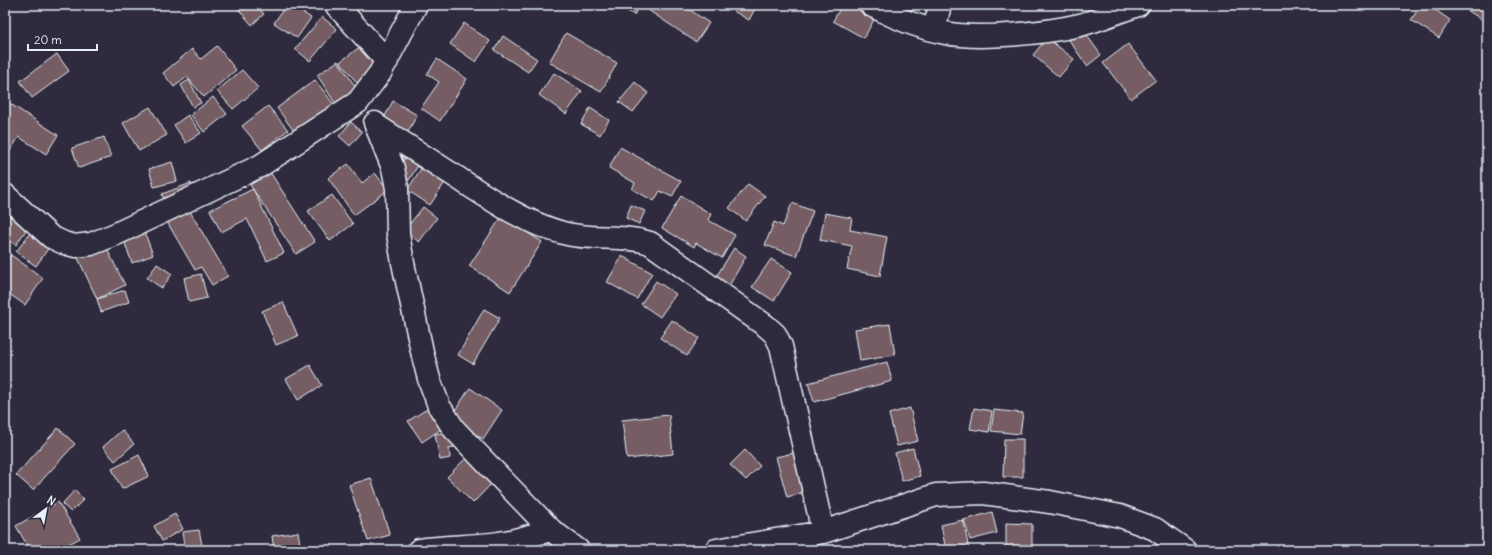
<svg xmlns="http://www.w3.org/2000/svg" width="1492" height="555" font-family="Delius,sans-serif">
  <rect width="100%" height="100%" fill="#2f2a3d"/>
  <filter id="ink" filterUnits="userSpaceOnUse"><feTurbulence type="fractalNoise" baseFrequency=".025" numOctaves="2"/><feDisplacementMap in="SourceGraphic" scale="8" xChannelSelector="R" yChannelSelector="G"/><feConvolveMatrix kernelMatrix="1 2 1 2 8 2 1 2 1" color-interpolation-filters="sRGB"/></filter>
  <g filter="url(#ink)">
    <!-- building -->
    <path fill="#745d63" stroke="#e8f1f8" d="M235 5H256L264 14 252 25Z
      M286 5H292L311 18 297 38 274 23Z
      M619 5H641L634 15Z
      M651 5H683L709 23 696 42 648 10Z
      M723 5H757L749 20Z
      M842 5H855L876 16 864 38 833 21Z
      M1421 5H1428L1450 20 1439 38 1411 20Z
      M1471 5H1487V23L1467 10Z
      M322 17 337 29 310 61 295 49Z
      M464 23 490 41 476 62 450 44Z
      M1083 30 1101 55 1087 66 1069 40Z
      M566 33 617 63 601 92 549 62Z
      M503 36 537 59 528 72 494 50Z
      M1047 38 1074 59 1059 77 1033 55Z
      M1128 44 1156 80 1131 99 1103 63Z
      M217 46 236 70 204 97 187 77 174 87 163 73 192 49 201 59Z
      M361 46 378 69 358 84 340 62Z
      M57 54 69 71 32 98 20 81Z
      M437 59 467 79 440 121 421 108 439 82 427 74Z
      M338 61 359 92 337 106 317 75Z
      M242 70 258 88 233 109 217 91Z
      M554 73 582 91 566 114 539 95Z
      M189 80 201 103 193 107 181 85Z
      M315 80 335 106 296 134 277 108Z
      M635 82 648 93 633 112 619 102Z
      M213 97 227 114 204 132 191 115Z
      M393 101 417 115 407 134 383 120Z
      M9 103 58 135 46 154 19 137 10 151 5 148V110Z
      M268 106 288 130 262 150 242 126Z
      M150 107 167 135 139 151 123 123Z
      M590 108 609 120 600 135 581 124Z
      M188 115 201 133 186 143 174 125Z
      M351 122 362 132 350 146 339 136Z
      M104 137 111 157 79 168 72 148Z
      M620 147 681 181 672 197 660 191 654 201 632 189 635 183 609 168Z
      M409 151 422 159 409 180 396 172Z
      M172 162 177 181 154 187 149 169Z
      M425 163 448 178 430 205 407 190Z
      M348 164 362 183 375 173 388 190 354 215 328 178Z
      M270 172 315 242 296 254 250 185Z
      M191 183 196 197 167 208 162 194Z
      M748 184 765 196 746 221 729 208Z
      M253 189 284 253 267 261 247 219 221 232 210 210Z
      M332 195 353 224 330 241 308 211Z
      M681 196 711 214 708 220 735 235 722 258 696 243 694 247 662 228Z
      M185 203 228 276 212 285 201 267 195 270 163 215Z
      M792 203 813 211 796 256 765 245 774 222 783 226Z
      M631 205 645 211 639 224 626 218Z
      M9 206 32 221 16 245 5 238V211Z
      M423 207 437 218 419 242 405 230Z
      M825 213 852 218 850 230 887 237 880 276 847 269 852 246 820 240Z
      M502 216 542 242 510 292 469 266Z
      M143 228 153 255 132 263 122 235Z
      M33 229 52 243 36 266 16 252Z
      M104 243 125 285 97 299 77 256Z
      M734 248 746 256 729 286 716 277Z
      M11 255 43 278 25 305 5 291V263Z
      M622 256 652 273 637 299 607 282Z
      M771 259 792 272 774 301 752 287Z
      M157 264 172 274 162 288 147 278Z
      M201 274 207 298 189 302 184 278Z
      M656 281 676 294 660 317 641 304Z
      M125 290 129 302 101 312 97 299Z
      M283 302 298 336 276 345 262 311Z
      M484 309 500 318 473 364 458 355Z
      M672 320 699 338 687 356 660 338Z
      M890 324 895 355 860 361 855 329Z
      M887 362 892 381 814 402 808 383Z
      M310 365 322 385 298 400 286 379Z
      M470 388 502 410 483 439 450 418Z
      M435 404 449 424 422 442 408 421Z
      M910 408 918 441 897 446 889 414Z
      M974 408 992 411 989 432 970 429Z
      M994 410 1023 413 1020 434 991 431Z
      M669 415 673 454 627 459 622 420Z
      M58 428 75 444 33 490 16 475Z
      M122 430 134 444 115 461 103 447Z
      M451 432 454 447 449 448 450 458 440 460 435 434Z
      M1004 439H1023V477H1003Z
      M913 448 920 476 902 481 895 453Z
      M745 450 760 466 746 480 730 465Z
      M802 451 813 490 787 497 776 457Z
      M139 455 149 476 122 489 112 469Z
      M467 457 493 482 473 503 447 477Z
      M371 478 390 535 368 541 349 485Z
      M75 490 84 499 71 512 62 504Z
      M58 502 80 538 58 550H30L16 526Z
      M992 512 997 533 970 540 964 520Z
      M175 514 183 529 162 541 154 526Z
      M963 520 969 550H946L941 525Z
      M1006 523 1032 524V550H1006Z
      M199 530 203 550H185L182 532Z
      M298 532 301 550H274L272 536Z"/>
    <g fill="none" stroke-linecap="round" stroke-linejoin="round">
      <!-- minor casing -->
      <g stroke="#e8f1f8" stroke-width="25">
        <path id="minor" d="M336 5 387 61
          M871 5C893 17 920 28 945 33 980 40 1045 33 1080 25 1100 20 1119 11 1138 5
          M934 30 940 5
          M375 123 393 168 397 188 398 234 403 263 423 356 429 379 439 406 454 429 492 469 551 530 578 550
          M377 126C405 144 433 162 461 180 493 201 526 223 563 233 592 241 622 234 650 243L766 326 775 334 781 346 823 532
          M5 195 51 237 64 243 75 246 91 244 116 234 260 166 358 102 380 73 416 5
          M419 550C445 546 472 547 499 543 516 541 534 534 551 530
          M716 550 823 532 936 495 983 493 1050 502 1120 516 1155 529 1185 550"/>
      </g>
      <!-- minor -->
      <use href="#minor" stroke="#2f2a3d" stroke-width="22"/>
    </g>
  </g>
  <!-- margin -->
  <rect width="1492" height="555" fill="none" stroke="#2f2a3d" stroke-width="20"/>
  <rect x="10" y="10" width="1472" height="535" fill="none" stroke="#e8f1f8" stroke-width="1.5" filter="url(#ink)"/>
  <!-- north arrow -->
  <g transform="translate(46 509) rotate(32)" stroke="#2f2a3d" stroke-width="3" paint-order="stroke">
  <path d="M0-3L7 15L0 10L-7 15Z" fill="#e8f1f8"/>
  <text y="-6" font-size="11" font-weight="bold" text-anchor="middle" fill="#e8f1f8">N</text>
  </g>
  <!-- scale -->
  <path d="M28 44v6h69v-6" fill="none" stroke="#e8f1f8" stroke-width="2"/>
  <text x="34" y="44" font-size="12" fill="#e8f1f8" stroke="#2f2a3d" stroke-width="3" paint-order="stroke">20 m</text>
</svg>
